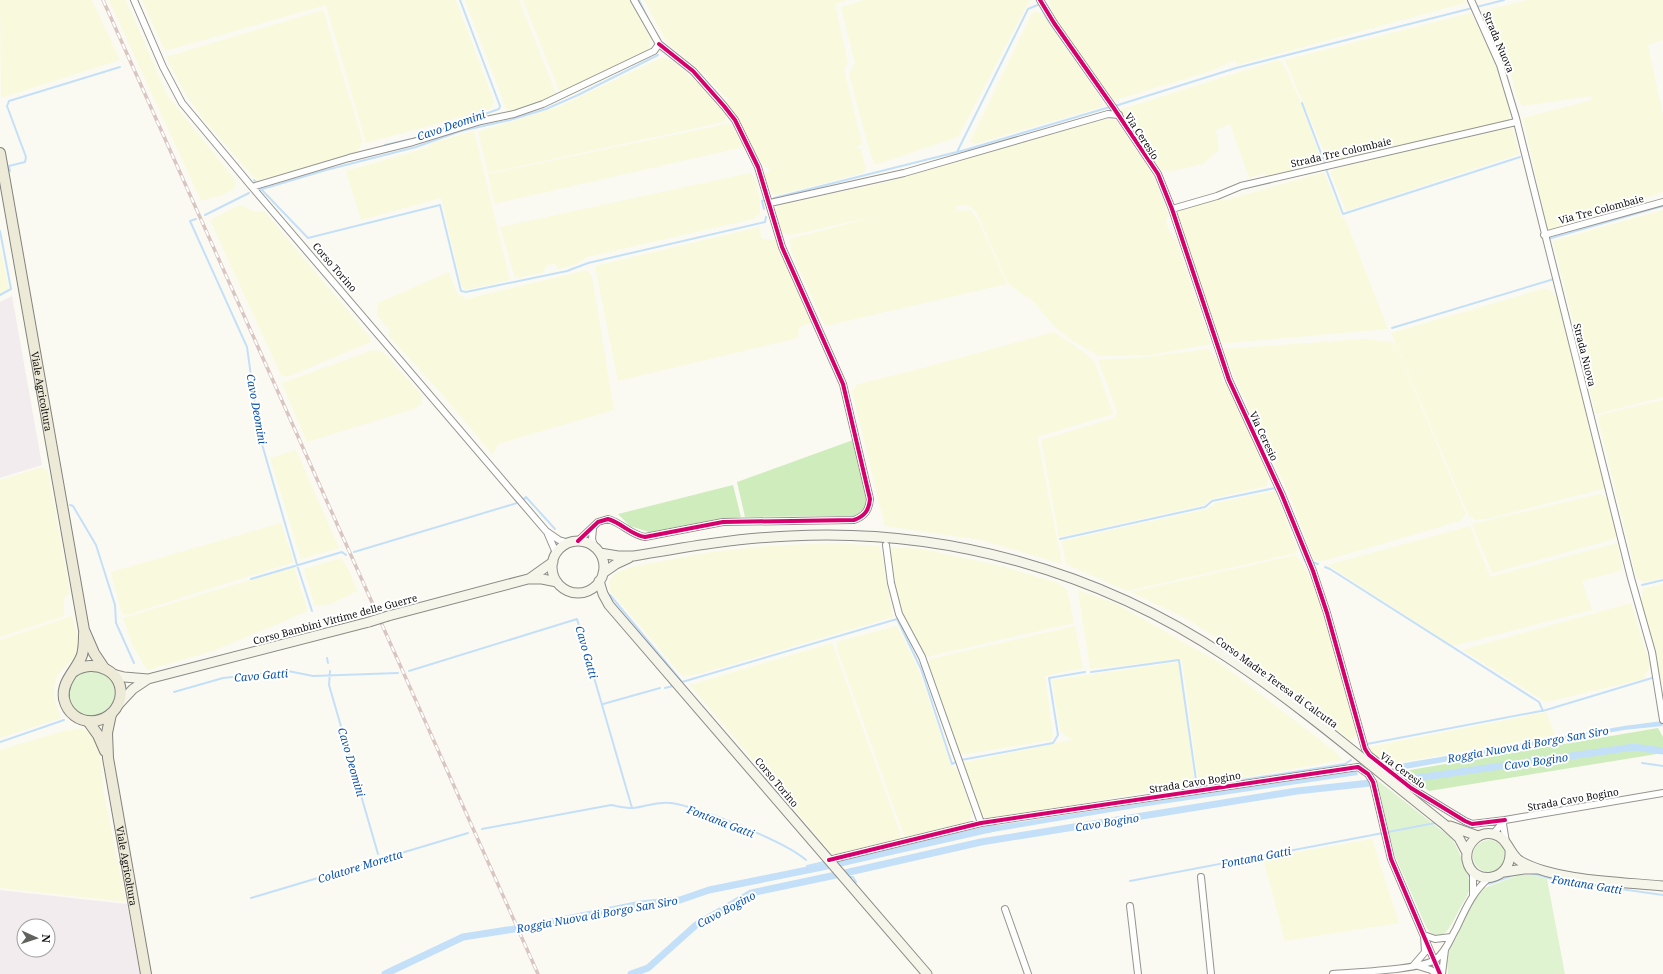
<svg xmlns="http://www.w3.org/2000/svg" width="1663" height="974" font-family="'Noto Serif',serif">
  <rect width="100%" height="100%" fill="#fbfaf2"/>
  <!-- industrial -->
  <path fill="#f3ecef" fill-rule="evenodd" d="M12 296 42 465 0 478V302Z
    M0 890 127 904 140 974H0ZM24 926H48V950H24Z"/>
  <!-- farmland -->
  <path fill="#f8f9dd" d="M0 0H92L120 60 1 98Z
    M109 0H126L167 95 236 181 235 188 225 194 201 201Z
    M142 0H456L494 101 491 109 366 143 326 5 165 51Z
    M465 0H519L557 96 514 112 507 110Z
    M523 0H631L651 38 648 51 561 95Z
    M644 0H847L835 4 848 63 844 69 862 144 855 148 861 149 866 169 863 173 778 195 772 194 766 181 765 173 771 171 762 164 725 101 731 97H725L703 73 667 42Z
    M864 0H1030L958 137 875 165 869 149 849 74 855 63 841 7Z
    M1049 0H1465V3L1237 65 1235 60 1211 71 1112 101 1053 14Z
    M1528 0H1663V40L1648 45 1663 116V192L1548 231 1523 118 1592 100 1591 96 1522 106 1516 96 1513 80 1482 11Z
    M323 10 363 142 357 152 264 180 257 181 204 120 185 93 166 57Z
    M1036 11 1044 16 1102 100V107L975 144 970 142 1032 13Z
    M1471 13 1494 59 1509 103V120L1336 163 1328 160 1285 60Z
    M661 58 670 59 704 88 727 116 724 122 488 173 478 132 560 106Z
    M1278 60 1283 64 1299 98 1322 162 1267 178 1265 173 1249 178 1230 124 1216 130 1219 150 1203 164 1173 171 1161 170 1119 110Z
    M1104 118 1116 120 1153 175 1168 213 1166 223 1170 233 1176 239 1211 344 1150 355 1099 356 1073 341 1055 327 1033 301 1012 287 1007 281 977 213 969 206 962 205 956 206 957 211 970 210 978 220 1007 284 825 326 791 251 790 239 877 216 791 235 781 232 776 209 779 205 887 182Z
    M731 123 744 147 494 204 488 174Z
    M1507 126 1513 130 1519 154 1346 211 1331 173 1334 169Z
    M474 131 510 280 465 290 461 284 441 198 361 220 346 171 427 148 432 143Z
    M1324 172 1342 216 1346 221 1388 329 1228 343 1221 342 1176 212 1222 197 1223 201Z
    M750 173 755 177 760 200V214L753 219 587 257 575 265 558 269V267L554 264 547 265 542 273 515 278 500 227Z
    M240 205 256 212 264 211 369 336 371 342 287 377 281 375 210 220Z
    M1663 210V397L1596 414 1553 241Z
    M759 227 762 239 779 240 813 322 799 327 798 338 618 381 595 266Z
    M0 247 9 289 0 294Z
    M587 270 592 276 614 410 498 444 493 455 444 396 389 336V329L377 315 378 303 449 272 457 293 466 299Z
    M1543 289 1550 290 1557 298 1606 488 1491 518 1476 520 1469 516 1391 333Z
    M1054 332 1085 353 1095 363 1113 414 1037 437 1062 564 981 540 885 526 852 391 858 384 912 371Z
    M1364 339 1391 342 1395 344 1466 514 1460 521 1323 561 1314 560 1289 494 1228 363 1224 349Z
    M1209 349 1217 360 1222 373V381L1227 385 1270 476 1266 486 1211 499 1204 505 1059 537 1041 440 1115 418 1117 412 1098 360 1137 358Z
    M373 350 383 352 422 395V404L414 409 307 442 282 383Z
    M1663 400V578L1644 582 1637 579 1598 418 1603 414Z
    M296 450 339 548 301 559 270 458Z
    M42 467 48 471 70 593 64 599V616L0 637V480Z
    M1275 491 1297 548 1296 553 1127 591 1066 564 1062 541 1207 509 1216 503Z
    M1600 494 1609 500 1616 534 1614 539 1492 573 1472 524Z
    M281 523 294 562 127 615 122 614 111 572Z
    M1470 526 1490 577 1617 543 1622 563V570L1582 581 1592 610 1453 646 1328 565Z
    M833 543 879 546 882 554 893 617 699 674 682 676 610 590 609 581 616 573 631 567 711 552 767 546Z
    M891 547 923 549 1001 566 1058 583 1067 590 1074 623 926 657 908 626 899 604 892 562Z
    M1296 555 1306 569 1324 609 1359 732 1351 741 1265 669 1187 619 1131 592Z
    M341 558 350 572 357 591 331 604 315 606 304 569Z
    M294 567 308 611 213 651 147 670 132 644 123 618Z
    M1663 584V685L1641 602 1644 588Z
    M1078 590 1117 604 1220 663 1337 753 1342 760 1199 786 1182 659 1090 669Z
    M1631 603 1650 665 1644 679 1546 702 1462 650Z
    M72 616 78 638 77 648 75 656 57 676 54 688 55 701 61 718 0 738V640Z
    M897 626 918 668 952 767 957 769 972 812 969 822 905 838 837 649V642Z
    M1075 626 1083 668 1045 676 1053 736 1052 740 960 755 927 665 930 659Z
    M832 643 902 838 833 855 690 685Z
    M1179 662 1195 784 985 820 976 804 961 763 1072 740 1060 731 1052 680Z
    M1546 712 1555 735 1386 765 1371 751 1369 747Z
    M81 728 90 733 97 743 102 766 103 789 126 902 0 888V750L63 731Z
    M1372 839 1399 923 1285 941 1263 858Z"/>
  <!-- green -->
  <path fill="#e0f3d0" d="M69 693a23 23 0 1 1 46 0a23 23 0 1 1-46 0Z
    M1376 779 1450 837C1458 845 1470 877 1470 887 1468 896 1463 903 1459 910 1452 923 1444 947 1427 929L1395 856 1391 841 1388 839Z
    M1473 856a16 16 0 1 1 32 0a16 16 0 1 1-32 0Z
    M1518 875H1532L1547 879 1565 974H1448L1447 960 1450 948 1472 902 1482 889Z"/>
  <!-- forest -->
  <path fill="#cfecbd" d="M853 440 867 497 865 508 855 516 745 517 737 482Z
    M733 485 741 517 652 533 630 526 618 514Z
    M1658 728 1663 737V753L1429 791 1410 776H1402L1398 772Z"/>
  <!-- water -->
  <path fill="#c4e0f9" d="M1662 721 1663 726 1624 730 1394 771 1393 765 1624 726Z
    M1357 770 1358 775 1141 807 987 833 986 827Z"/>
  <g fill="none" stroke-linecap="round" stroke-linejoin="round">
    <!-- stream -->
    <path stroke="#c4e0f9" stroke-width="2" d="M639 0 648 19
      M1038 2 1047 19 1105 100
      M1302 103 1325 164
      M1115 106 1236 68 1504 0
      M385 145 416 138 499 109 500 106 460 0
      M957 152 1028 9 1040 4
      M1326 169 1343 214 1520 157
      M10 171 9 166 25 162 26 157 7 106 9 101 120 67
      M254 180 257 183
      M260 188 308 238 440 205 461 291 466 292 567 271 588 263 765 222 766 217
      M259 190 326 170 416 147 461 131 510 120 546 109 578 95 658 55
      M774 198 965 150 1110 107
      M764 209 762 201 765 200
      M205 215 249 193
      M196 219 190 221 247 347 259 434 298 568 312 611
      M0 231 11 289 0 295
      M1549 240 1548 239 1663 206
      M1392 328 1554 279
      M523 500 526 497 555 529
      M70 505 73 506 96 545 115 605 116 623 134 663
      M1287 514 1305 561
      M1060 539 1205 507 1212 501 1275 488 1278 493
      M354 552 517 503
      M1312 562 1318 564
      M1325 567 1330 569 1539 702 1543 711
      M251 579 342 552 346 555
      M1642 585 1663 580
      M610 595 682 682 897 619 921 669 952 764 956 762
      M327 658 328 663
      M330 671 329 685 378 854
      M409 671 577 619 632 808
      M1091 672 1179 660 1197 787 1345 764 1351 760
      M665 688 673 686
      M174 692 223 678 288 671 313 676 398 673
      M603 704 660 688
      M0 742 64 720
      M1367 744 1546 710 1652 678
      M961 760 1053 743 1058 735 1049 678 1085 672
      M1642 763 1663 766
      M482 829 611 805C617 806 625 808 632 808 647 807 654 801 671 803 699 807 786 842 806 860
      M1388 832 1435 823 1443 829
      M807 866 824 862
      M1467 870 1470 878
      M1530 873 1556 880 1663 895
      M848 877H853L856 882
      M1130 881 1383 833
      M1489 884 1514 875
      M251 898 468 833"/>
    <!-- canal -->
    <path stroke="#c4e0f9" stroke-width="7" d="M1410 779 1634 747 1663 751
      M845 873 981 842 1297 791 1370 783
      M385 974 463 937 527 927 641 904 680 900 709 890 827 866 994 828
      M631 974 648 968 696 925 751 893 836 875"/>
    <!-- minor casing -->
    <g stroke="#959491" stroke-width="8">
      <path id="minor" d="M134 0 163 67 182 103 252 187 546 531 559 540 569 543
        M1040 0 1054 23 1113 107 1158 174 1172 209 1229 380 1282 495 1313 571 1327 613 1365 749 1369 755 1411 788 1465 821 1472 824 1505 820
        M1471 0 1500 65 1516 118 1631 578 1652 652 1663 720
        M252 187 349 158 413 142 481 121 514 114 543 104 654 51 659 44 634 0
        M770 203 904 173 1108 114 1119 115
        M1172 209 1217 196 1241 186 1516 122
        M1544 235 1663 202
        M593 529 592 539 595 548
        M547 532 556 553
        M578 541 598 522 608 519C622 523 631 535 645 537L723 522 854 520C865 516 869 510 870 499L843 384 782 247 758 167 735 120 724 106 693 71 659 44
        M886 545 891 583 899 614 922 657 981 823
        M1503 824 1506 842
        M1493 834 1505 820 1663 793
        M829 860 981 823 1358 767 1368 774 1373 782 1391 859 1440 974
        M1473 871V895
        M1201 877 1211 974
        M1130 906 1138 974
        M1005 909 1028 974
        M1413 966 1425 952 1424 935 1435 939 1451 937
        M1418 966 1431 970 1437 974
        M1333 974C1353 972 1422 970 1436 959 1446 952 1450 939 1456 929 1465 910 1473 891 1489 878
        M1442 974 1445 950"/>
    </g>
    <!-- secondary casing -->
    <g stroke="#8b8b87" stroke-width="11">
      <path id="secondary" d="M552 567a26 26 0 1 1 52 0a26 26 0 1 1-52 0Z
        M600 553 618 556H634C686 547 737 538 790 536 945 528 1098 571 1227 657 1303 707 1373 768 1444 824L1459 838 1467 853
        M603 573 616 564 629 558
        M529 579 553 562
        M599 581 603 594 609 605 927 974
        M388 616 528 579H542L557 582
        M113 674 124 677 148 679 369 622
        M118 705 133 689 148 679
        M1450 826 1478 836
        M1510 851C1512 882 1472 887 1467 860 1465 845 1478 831 1493 834 1508 837 1509 854 1520 861 1554 881 1623 882 1663 886
        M1504 872 1524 869H1536"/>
    </g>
    <!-- primary casing -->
    <g stroke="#82827e" stroke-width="12">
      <g id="primary">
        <path id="s1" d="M0 153 84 630 94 653 104 668"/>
        <path d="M73 672C94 657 126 672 120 699 112 728 71 729 64 699 61 681 77 670 82 655 84 648 84 641 84 634"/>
        <path id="s2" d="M111 714 107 733 108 758 146 974"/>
        <path d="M88 721 98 735 105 751"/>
      </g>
    </g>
    <!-- minor -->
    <use href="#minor" stroke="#fefefd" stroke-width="6"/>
    <!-- secondary -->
    <use href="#secondary" stroke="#f5f5ea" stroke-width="9"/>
    <!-- primary -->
    <use href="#primary" stroke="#edead8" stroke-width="10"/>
    <!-- rail casing -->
    <g stroke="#d9c5c2" stroke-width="3.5">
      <path id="rail" d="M103 0 538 974"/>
    </g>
    <!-- rail -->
    <use href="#rail" stroke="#fff" stroke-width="2" stroke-dasharray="6" stroke-linecap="butt"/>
    <!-- secondary-bridge casing -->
    <g stroke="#8b8b87" stroke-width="11" stroke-linecap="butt">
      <path id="secondary-bridge" d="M369 622 388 616"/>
    </g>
    <!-- secondary-bridge -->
    <use href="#secondary-bridge" stroke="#f5f5ea" stroke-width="9"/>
    <!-- cycleway casing -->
    <g stroke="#fff" stroke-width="6">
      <path id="cycleway" d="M1040 0 1054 23 1113 107 1158 174 1172 209 1229 380 1282 495 1313 571 1327 613 1365 749 1369 755 1411 788 1465 821 1472 824 1505 820
        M578 541 598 522 608 519C622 523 631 535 645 537L723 522 854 520C865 516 869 510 870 499L843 384 782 247 758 167 735 120 724 106 693 71 659 44
        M829 860 981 823 1358 767 1368 774 1373 782 1391 859 1440 974"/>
    </g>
    <!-- cycleway -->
    <use href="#cycleway" stroke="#d6006c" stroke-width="4"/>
  </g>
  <g text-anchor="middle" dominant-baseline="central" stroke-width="4" stroke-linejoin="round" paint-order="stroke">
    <!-- street labels -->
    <g font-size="10" fill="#0e0e0e" stroke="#fff">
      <text transform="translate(1499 42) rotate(67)">Strada Nuova</text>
      <text transform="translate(1142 136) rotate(57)">Via Ceresio</text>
      <text transform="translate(1341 152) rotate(-13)">Strada Tre Colombaie</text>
      <text transform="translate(1601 209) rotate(-15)">Via Tre Colombaie</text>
      <text transform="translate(335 267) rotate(49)">Corso Torino</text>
      <text transform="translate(1585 355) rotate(76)">Strada Nuova</text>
      <text stroke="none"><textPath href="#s1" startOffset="242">Viale Agricoltura</textPath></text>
      <text transform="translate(1264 436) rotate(65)">Via Ceresio</text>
      <text transform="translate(335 619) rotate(-15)">Corso Bambini Vittime delle Guerre</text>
      <text transform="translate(1277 682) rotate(36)">Corso Madre Teresa di Calcutta</text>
      <text transform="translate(1403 770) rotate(36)">Via Ceresio</text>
      <text transform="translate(777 782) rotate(50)">Corso Torino</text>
      <text transform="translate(1195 782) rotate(-9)">Strada Cavo Bogino</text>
      <text transform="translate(1573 799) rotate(-10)">Strada Cavo Bogino</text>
      <text stroke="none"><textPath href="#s2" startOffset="154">Viale Agricoltura</textPath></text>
    </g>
    <!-- water labels -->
    <g font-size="11" font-style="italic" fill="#0a51ad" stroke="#fff">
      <text transform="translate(451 125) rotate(-19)">Cavo Deomini</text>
      <text transform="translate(257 409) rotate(80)">Cavo Deomini</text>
      <text transform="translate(587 652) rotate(74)">Cavo Gatti</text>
      <text transform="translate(261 675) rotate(-5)">Cavo Gatti</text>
      <text transform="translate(1528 744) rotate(-10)">Roggia Nuova di Borgo San Siro</text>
      <text transform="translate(1536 761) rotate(-8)">Cavo Bogino</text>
      <text transform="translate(352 762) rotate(74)">Cavo Deomini</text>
      <text transform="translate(721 821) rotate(21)">Fontana Gatti</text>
      <text transform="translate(1107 822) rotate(-9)">Cavo Bogino</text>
      <text transform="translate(1256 857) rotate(-11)">Fontana Gatti</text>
      <text transform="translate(360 866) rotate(-17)">Colatore Moretta</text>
      <text transform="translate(1587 884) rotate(9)">Fontana Gatti</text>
      <text transform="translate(726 909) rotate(-28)">Cavo Bogino</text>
      <text transform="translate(597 914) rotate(-10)">Roggia Nuova di Borgo San Siro</text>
    </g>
  </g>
  <!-- north arrow -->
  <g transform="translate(36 938) rotate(93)"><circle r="19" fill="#ffffff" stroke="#9f9f9f"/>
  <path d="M0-3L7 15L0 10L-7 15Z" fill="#61615e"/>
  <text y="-6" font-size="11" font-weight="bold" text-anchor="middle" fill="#0e0e0e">N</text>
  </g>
</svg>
